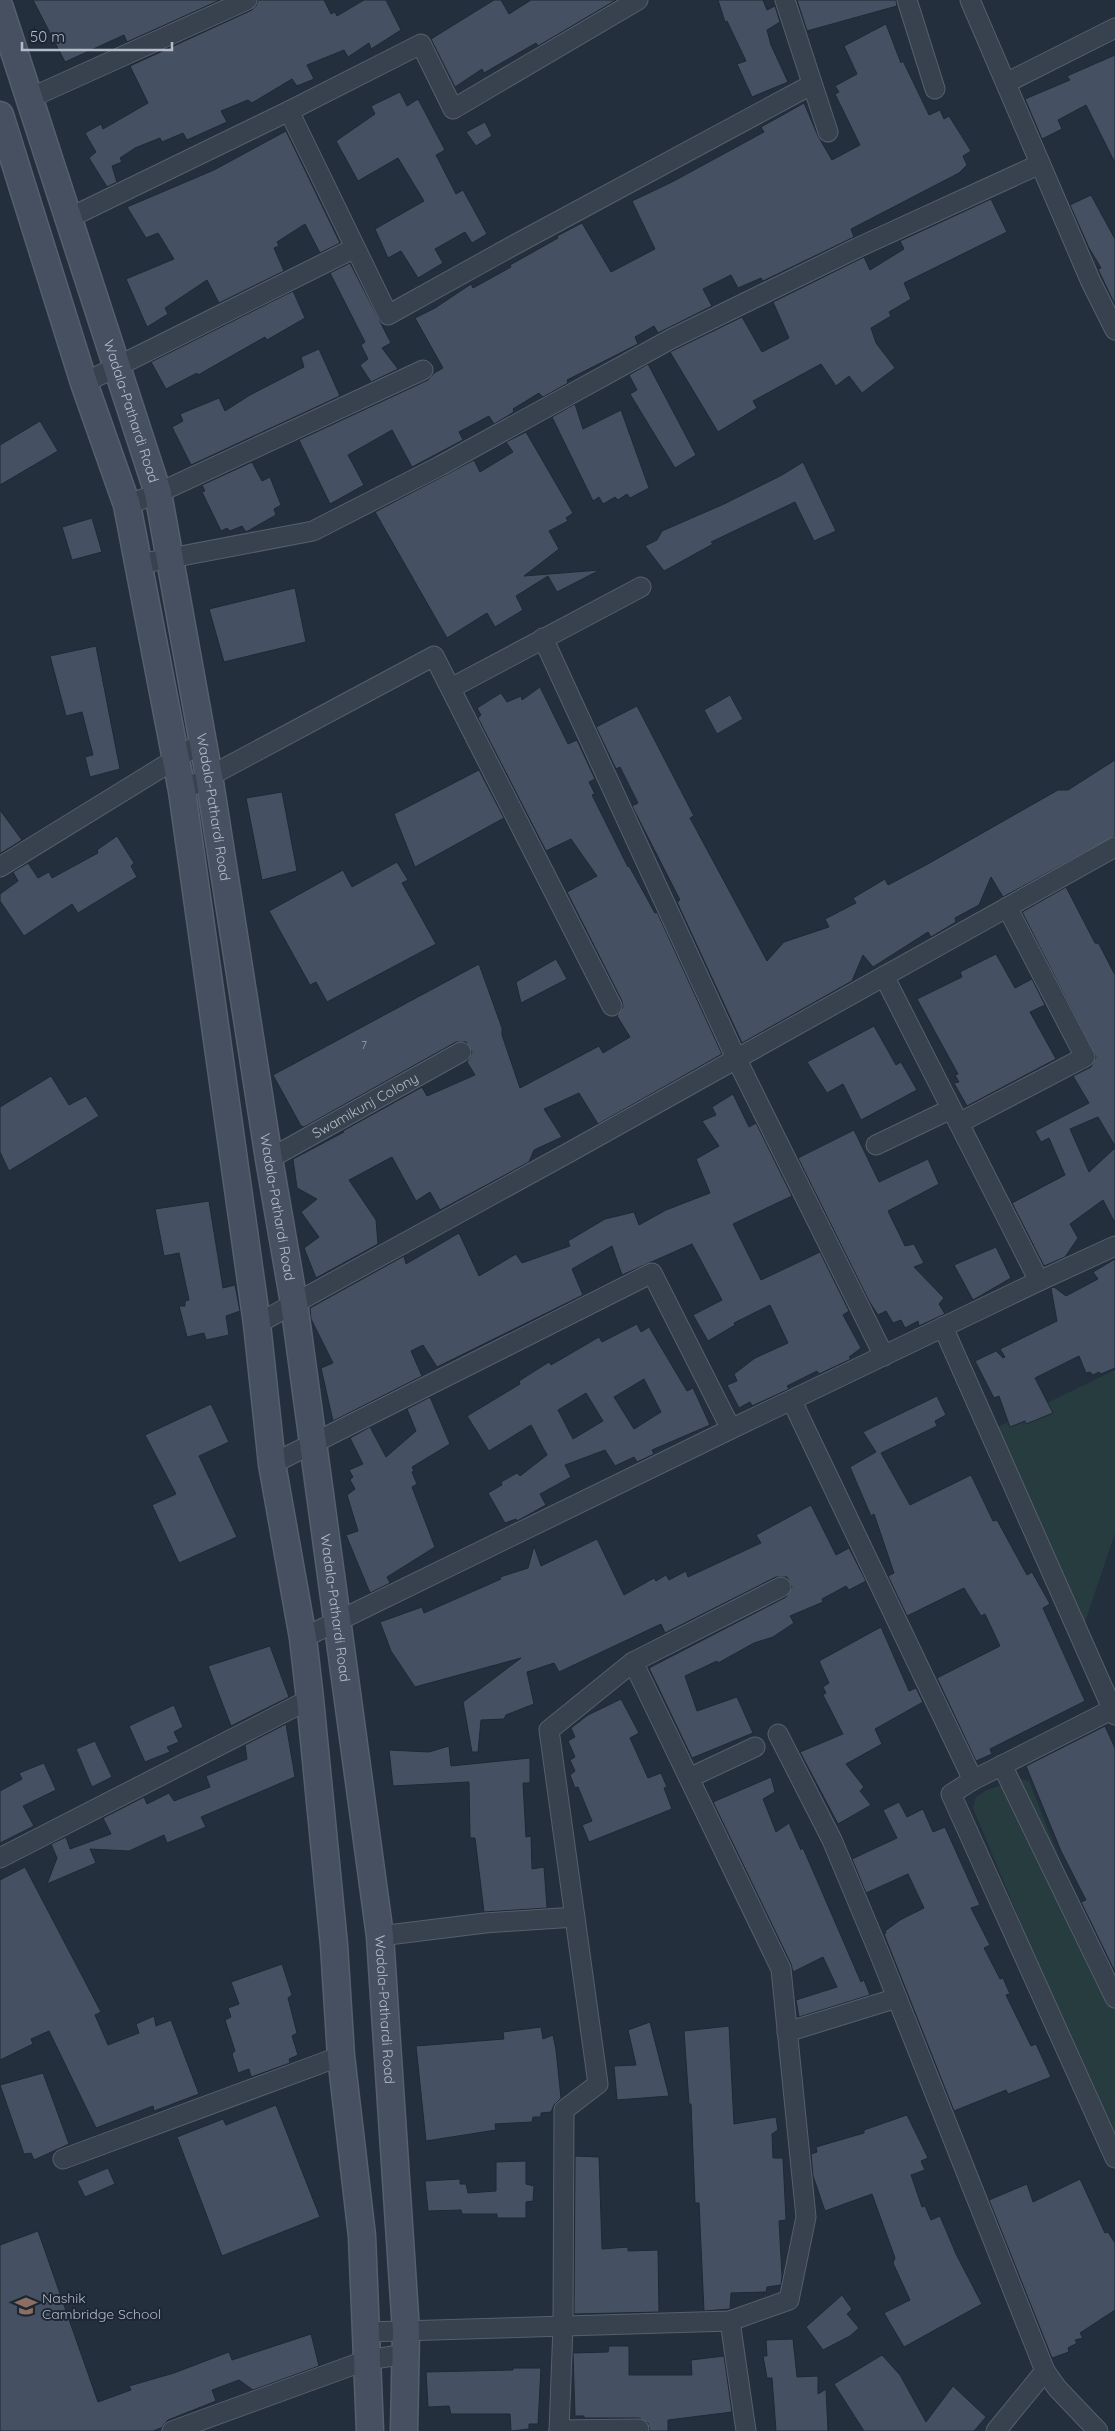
<svg xmlns="http://www.w3.org/2000/svg" width="1115" height="2431" font-family="Quicksand,sans-serif">
  <rect width="100%" height="100%" fill="#242f3e"/>
  <!-- green -->
  <path fill="#263c3f" d="M1115 1370V1533L1080 1637 989 1431Z
    M1021 1779 1029 1781 1083 1918 1115 1985V2132L1027 1938 973 1808 976 1797 987 1790Z"/>
  <!-- building -->
  <path fill="#455162" stroke="#1f2835" fill-rule="evenodd" d="M33 0H220L127 42 124 35 65 62Z
    M258 0H324L331 14 335 12 337 16 364 0H386L401 30 371 49 369 43 348 57 344 50 307 65 314 79 297 86 292 79 252 103 248 100 221 111 227 122 187 140 183 133 162 142 160 138 135 148 120 158 122 162 112 166 117 182 107 187 89 158 96 152 85 133 101 124 103 129 148 103 130 66 252 10 256 6Z
    M494 0H501L509 14 531 0H616L538 46 536 43 484 73 482 69 455 87 431 39Z
    M718 0H763L767 10 775 6 780 22 767 30 771 45 788 82 752 97 737 64 746 61 727 21 725 22Z
    M797 0H896L897 6 807 31Z
    M886 24 901 63 903 61 929 115 940 110 944 119 949 116 971 151 963 156 967 165 959 173 851 229 854 237 763 281 761 278 738 288 731 275 703 289 712 306 658 333 654 326 635 337 638 344 567 380 568 383 543 397 539 393 513 409 514 412 494 424 489 416 459 432 463 440 412 467 392 430 348 455 364 485 330 504 299 440 428 380 434 373 443 368 415 318 435 308 471 284 473 288 511 267 510 265 558 238 557 236 582 223 611 272 655 249 632 201 672 182 764 132 761 127 804 103 818 136 832 160 860 145 835 94 839 92 835 86 857 74 844 46Z
    M1115 55V163L1086 105 1058 120 1062 129 1042 139 1025 99 1070 80 1067 76Z
    M400 92 407 106 418 99 445 150 436 155 456 194 463 190 487 234 472 243 465 232 435 249 443 263 418 278 401 251 388 258 375 229 424 201 398 158 358 181 336 141 375 114 371 106Z
    M485 122 492 136 476 146 466 132Z
    M286 131 340 243 320 253 305 224 277 242 279 246 274 248 284 271 219 303 207 280 165 308 168 314 147 327 126 279 174 259 158 233 146 238 127 207 214 170Z
    M1091 195 1115 239V305L1098 269 1101 268 1089 248 1070 205Z
    M991 199 1007 232 904 283 911 299 889 312 891 316 871 328 876 343 895 368 862 393 849 376 836 386 821 364 753 401 757 408 718 432 670 352 742 317 762 352 789 338 773 302 864 257 870 270 904 249 900 241Z
    M350 263 391 343 382 348 398 369 371 382 360 365 368 359 361 345 365 342 330 273Z
    M293 291 305 318 267 340 265 337 198 375 197 373 166 389 151 362Z
    M319 349 340 396 191 465 172 427 183 421 180 414 219 398 225 411 250 395 304 367 301 357Z
    M648 364 696 455 675 468 630 394 637 390 629 375Z
    M575 404 583 429 621 410 649 488 630 498 627 494 618 500 615 497 603 504 599 497 593 501 552 417Z
    M40 421 58 451 0 485V445Z
    M526 432 573 513 566 518 568 521 549 531 559 549 524 576 600 570 557 592 548 576 516 596 523 610 495 627 487 613 447 638 375 512 474 460 480 472 513 452 506 442Z
    M252 462 262 481 270 477 281 505 274 509 276 515 246 532 242 526 230 531 227 528 221 531 202 492 205 491 202 485Z
    M803 462 836 531 814 541 795 502 711 542 713 544 664 571 645 546 657 540 662 531 724 504 782 475Z
    M92 518 102 552 72 560 62 527Z
    M295 588 306 642 224 662 209 609Z
    M96 646 120 769 90 777 85 757 93 755 82 712 66 716 50 656Z
    M540 687 568 744 577 740 595 779 589 782 595 794 592 795 628 867 629 866 655 913 657 912 722 1054 598 1124 579 1093 544 1109 562 1137 534 1150 529 1162 440 1210 430 1192 416 1201 392 1157 349 1180 376 1220 378 1244 316 1278 304 1248 319 1237 301 1212 317 1199 297 1188 293 1159 344 1132H341L422 1087 427 1096 475 1075 467 1062 472 1052 466 1042H456L304 1127 301 1126 273 1075 479 964 502 1028V1035L520 1088 599 1046 603 1053 630 1037 617 1016 623 1007 622 1001 567 892 597 876 571 839 546 851 478 718 481 715 477 708 501 693 507 702 521 696 522 700Z
    M730 695 743 719 717 734 704 710Z
    M637 706 694 816 690 818 767 961 784 942 829 927 825 919 856 903 853 898 885 879 888 885 926 865 1058 790H1068L1115 760V836L1003 897 991 877 979 905 955 918 956 922 931 937 928 932 873 967 863 955 852 981 742 1043 677 902 680 900 632 806 638 803 620 767 616 769 596 727Z
    M479 770 504 818 415 867 394 814Z
    M282 792 297 871 262 880 246 798Z
    M0 810 22 840 1 853H0Z
    M117 836 134 863 131 866 137 877 78 913 72 904 24 936 0 901V894L18 881 13 872 28 863 38 878 49 872 52 878 98 853 97 850Z
    M397 862 408 880 402 883 436 944 327 1002 316 982 310 985 269 911 343 870 352 887Z
    M1066 887 1095 943 1099 944 1115 975V1146L1098 1117 1070 1129 1089 1172 1115 1148V1223L1103 1200 1070 1224 1078 1238 1065 1257 1044 1266 1012 1203 1065 1175 1049 1138 1041 1142 1035 1131 1089 1103 1073 1076 1091 1067 1096 1057 1022 912Z
    M996 954 1015 988 1032 979 1045 1005 1030 1012 1056 1059 967 1106 954 1083 959 1082 955 1075 958 1074 917 999 962 977 960 972Z
    M556 959 567 979 521 1003 516 982Z
    M874 1026 896 1065 901 1062 917 1090 861 1120 843 1084 827 1093 807 1062Z
    M51 1076 69 1105 86 1096 99 1116 9 1171 0 1152V1107Z
    M733 1094 749 1127 756 1123 792 1196 733 1224 761 1280 820 1252 849 1311 843 1315 861 1348 849 1357 851 1359 819 1374 817 1371 787 1386 789 1389 752 1406 750 1402 739 1408 727 1385 737 1381 734 1374 755 1358 788 1343 770 1305 734 1323 735 1325 708 1341 693 1315 722 1300 692 1244 622 1275 612 1246 572 1269 583 1295 437 1367 423 1345 411 1351 422 1376 333 1421 321 1368 333 1363 311 1319 310 1308 404 1256 406 1264 459 1233 479 1276 516 1254 522 1263 570 1246 568 1241 605 1219 634 1212 639 1225 666 1210 710 1193 696 1159 719 1146 702 1121 716 1115 712 1107Z
    M854 1130 879 1182 928 1159 939 1184 888 1211 905 1246 914 1244 924 1263 914 1267 944 1298 939 1304 945 1314 921 1325 919 1326 918 1321 905 1328 901 1320 893 1323 886 1311 878 1315 869 1301 798 1158Z
    M209 1201 223 1288 235 1285 240 1311 226 1316 229 1335 206 1340 204 1333 187 1337 179 1306H185V1301L189 1300 179 1253 164 1256 155 1209Z
    M996 1247 1011 1278 973 1300 954 1265Z
    M1115 1259V1368L1101 1374 1099 1372 1093 1375 1090 1372 1086 1373 1079 1356 1035 1378 1053 1413 1026 1424 1025 1421 1010 1427 999 1396 994 1398 975 1361 996 1351 1003 1358 1005 1357 1000 1349 1057 1321 1051 1288 1054 1287 1066 1296 1098 1279 1093 1272Z
    M637 1324 641 1332 649 1327 687 1391 693 1388 710 1425 652 1450 654 1454 637 1462 634 1457 615 1466 605 1450 565 1465 571 1477 540 1494 546 1505 517 1521 516 1519 505 1523 488 1493 502 1485 501 1482 517 1473 520 1476 547 1455 531 1425 489 1451 467 1416 520 1384 519 1381 549 1362 551 1365 599 1337 602 1342ZM644 1379 661 1412 634 1429 614 1397ZM586 1393 603 1421 573 1439 558 1410Z
    M937 1396 946 1415 935 1421 937 1426 881 1453 910 1505 971 1475 993 1521 997 1520 1027 1575 1032 1572 1050 1604 1043 1608 1085 1701 990 1749 992 1754 976 1761 937 1678 1000 1646 985 1614 981 1616 964 1588 907 1616 888 1576 894 1573 874 1514 871 1516 850 1467 876 1452 863 1432Z
    M430 1397 450 1444 412 1467 414 1471 412 1472 417 1484 412 1487 435 1547 387 1577 390 1583 370 1593 346 1535 358 1531 347 1495 355 1489 350 1480 353 1477 349 1470 363 1464 350 1438 370 1427 386 1457 416 1431 407 1409Z
    M211 1404 229 1442 199 1456 237 1537 179 1563 152 1505 176 1494 145 1435Z
    M811 1505 836 1555 849 1548 866 1581 849 1590 846 1586 822 1599 823 1602 790 1616 794 1623 773 1637 754 1643 718 1663 717 1661 685 1676 697 1711 737 1697 753 1733 692 1758 649 1668 786 1597 792 1587 787 1577H776L665 1633 661 1624 559 1672 554 1663 527 1672 534 1704 506 1715 504 1719 481 1720 478 1752H472L463 1702 521 1658 415 1687 391 1651 380 1622 422 1607 424 1613 501 1579 500 1577 528 1568 534 1546 541 1566 597 1539 624 1595 654 1578 656 1581 666 1575 669 1580 686 1571 688 1577 761 1543 756 1535Z
    M881 1627 909 1691 916 1688 923 1702 875 1729 882 1744 846 1764 864 1787 860 1791 871 1805 838 1824 800 1752 843 1734 823 1695 826 1693 823 1687 829 1683 819 1661Z
    M270 1646 289 1697 231 1726 208 1666Z
    M621 1699 639 1733 630 1738 648 1778 661 1773 667 1787 664 1788 672 1809 589 1842 582 1825 592 1821 578 1787 575 1788 570 1775 575 1771 570 1760 575 1757 568 1741 575 1737 571 1728 588 1715Z
    M174 1705 183 1727 174 1732 179 1742 167 1747 170 1752 145 1762 129 1726Z
    M286 1724 295 1777 201 1817 206 1827 167 1843 164 1835 129 1851 90 1849 96 1863 47 1884 57 1858 51 1844 66 1837 70 1849 111 1834 103 1818 144 1797 147 1804 169 1793 174 1801 210 1787 206 1776 247 1759 245 1745Z
    M1105 1726 1115 1748V1972L1081 1902 1086 1900 1061 1851 1026 1766Z
    M95 1741 112 1777 92 1787 76 1749Z
    M449 1746 451 1766 530 1758V1783H523L526 1837 531 1836 532 1869 544 1867 547 1908 484 1912 475 1838H470L469 1782 393 1786 389 1750 429 1752Z
    M44 1763 56 1790 23 1806 34 1826 0 1843V1791L22 1779 19 1773Z
    M771 1777 775 1792 763 1799 776 1832 789 1823 801 1850 803 1848 861 1982 864 1980 870 1995 799 2017 796 2000 837 1987 823 1957 793 1972 791 1964 713 1802Z
    M899 1802 907 1817 923 1809 933 1832 945 1827 980 1905 971 1908 990 1945 984 1948 1000 1979 1003 1978 1010 1994 1006 1995 1031 2046 1036 2044 1051 2077 1008 2094 1006 2090 954 2111 884 1934 886 1933 885 1931 900 1920 924 1908 908 1874 866 1893 852 1859 897 1838 883 1810Z
    M25 1867 101 2012 95 2015 108 2045 139 2033 136 2024 154 2016 156 2026 171 2020 199 2094 154 2111 153 2106 96 2128 49 2031 31 2039 33 2044 0 2060V1880Z
    M282 1964 292 1995 288 1998 297 2033 292 2036 298 2055 289 2059 290 2063 251 2077 249 2069 238 2073 232 2054 235 2051 225 2020 231 2017 228 2008 239 2004 231 1982Z
    M650 2022 669 2096 617 2100 614 2066 636 2065 628 2030Z
    M729 2026 734 2124 776 2117 778 2130 772 2134 773 2158H783L786 2220 779 2221 782 2276 781 2285 767 2287 766 2292 731 2293 730 2309 704 2311 699 2203H695L691 2104H689L684 2031Z
    M541 2027 543 2039 553 2035 556 2050 561 2098 554 2105 551 2112 541 2113V2117H533L532 2122 495 2124 496 2130 426 2141 416 2046 504 2039 503 2032Z
    M43 2073 69 2144 34 2160 31 2153 24 2154 0 2085Z
    M276 2105 320 2217 222 2256 177 2137 223 2119 226 2125Z
    M907 2115 928 2158 921 2161 925 2170 911 2175 922 2207 925 2206 931 2220 940 2216 956 2254 982 2304 904 2347 884 2313 910 2300 893 2263 895 2258 872 2194 825 2211 813 2176 811 2154 817 2152 816 2147 864 2133V2130Z
    M575 2156 599 2157 602 2249 628 2247V2251L658 2250 659 2312 574 2314Z
    M526 2161V2184L534 2186 533 2201 526 2202V2218H497V2214H462L461 2210 428 2211 425 2181 460 2179V2184H466L468 2193 496 2191V2162Z
    M108 2168 115 2184 85 2197 77 2181Z
    M1080 2179 1105 2233 1108 2232 1115 2243V2310L1080 2333 1083 2338 1075 2340 1077 2343 1068 2348 1069 2352 1052 2358 989 2200 1027 2184 1033 2202Z
    M38 2231 98 2402 131 2390 129 2386 174 2373 229 2352 232 2360 311 2334 319 2366 253 2390 239 2380 212 2390 216 2401 168 2420 161 2428 153 2431H0V2245Z
    M842 2295 852 2309 847 2314 859 2328 850 2336 823 2350 806 2327Z
    M793 2339 797 2377 818 2376V2394L826 2389 828 2431H776L772 2378H767L763 2356H767L766 2340Z
    M609 2346H629V2375H692L691 2360 724 2356 732 2412 668 2420V2431H650L648 2423 639 2418H584V2416H575L573 2353 608 2352Z
    M882 2355 900 2375 926 2422 953 2386 986 2417 974 2431H864L834 2384Z
    M513 2368H541L538 2424H529V2429L511 2431 510 2414H451L449 2406 428 2407 426 2372 513 2370Z"/>
  <g fill="none" stroke-linecap="round" stroke-linejoin="round">
    <!-- street casing -->
    <g stroke="#565f6c" stroke-width="21">
      <g id="street">
        <path d="M785 0 828 132"/>
        <path d="M907 0 935 89"/>
        <path d="M970 0 1091 282 1115 330"/>
        <path d="M1006 83 1115 28"/>
        <path d="M30 98 247 0"/>
        <path d="M289 111 388 315 516 244 811 85"/>
        <path d="M69 218 289 111 421 44 453 109 638 0"/>
        <path d="M84 383 355 248"/>
        <path d="M127 505 158 493 423 370"/>
        <path d="M139 564 313 531 440 466 671 339 857 248 1040 164"/>
        <path d="M543 638 736 1058 884 1356"/>
        <path d="M451 688 641 587"/>
        <path d="M182 791 434 656 612 1006"/>
        <path d="M0 867 203 742"/>
        <path d="M884 976 1039 1281"/>
        <path d="M959 1123 1085 1057 1007 907"/>
        <path d="M876 1145 951 1109"/>
        <path id="s1" d="M269 1159 461 1052"/>
        <path d="M257 1324 568 1153 1115 847"/>
        <path d="M943 1327 1115 1715"/>
        <path d="M792 1401 973 1780 1115 1708"/>
        <path d="M272 1464 652 1273 731 1429"/>
        <path d="M303 1638 731 1429 1039 1281 1115 1246"/>
        <path d="M778 1734 832 1840 880 1955 1045 2371 1057 2388 1098 2431"/>
        <path d="M1002 1765 1115 1998"/>
        <path d="M689 1778 755 1747"/>
        <path d="M973 1780 951 1794 1115 2158"/>
        <path d="M0 1858 310 1699"/>
        <path d="M380 1936 485 1923 575 1917"/>
        <path d="M787 2032 897 1998"/>
        <path d="M63 2159 341 2056"/>
        <path d="M730 2321 746 2431"/>
        <path d="M367 2332 730 2321 789 2300 806 2217 781 1969 633 1662"/>
        <path d="M559 2430 639 2429"/>
        <path d="M172 2431 367 2360 406 2354"/>
        <path d="M559 2431 563 2326 564 2110 598 2084 549 1730 633 1662 781 1587"/>
        <path d="M996 2431 1045 2371"/>
      </g>
    </g>
    <!-- secondary casing -->
    <g stroke="#565f6c" stroke-width="29">
      <g id="secondary">
        <path id="s2" d="M0 8 158 493 209 776 269 1159 294 1303 380 1936 406 2331 404 2431"/>
        <path d="M0 115 84 383 127 505 182 791 257 1324 272 1464 303 1638 310 1699 334 1945 341 2056 362 2236 370 2431"/>
      </g>
    </g>
    <!-- street -->
    <use href="#street" stroke="#38414e" stroke-width="19"/>
    <!-- secondary -->
    <use href="#secondary" stroke="#465061" stroke-width="26"/>
  </g>
  <!-- icons -->
  <defs>
    <g id="school-bare" transform="scale(1.725)"><path d="M0-5L7-2L0 1L-7-2ZM-4 1L0 2.5L4 1V4Q0 6-4 4Z" fill="#8d6e63" stroke="#1d2633" stroke-width="2.5" paint-order="stroke"/></g>
  </defs>
  <g fill-rule="evenodd">
    <use href="#school-bare" x="26" y="2306"/>
  </g>
  <g text-anchor="middle" dominant-baseline="central" stroke-width="4" stroke-linejoin="round" paint-order="stroke">
    <!-- number labels -->
    <g font-size="11" fill="#98a1af">
      <text x="364" y="1045">7</text>
    </g>
    <!-- street labels -->
    <g font-size="14" fill="#b4bcc9" stroke="#1d2633">
      <text stroke="none"><textPath href="#s2" startOffset="424">Wadala-Pathardi Road</textPath></text>
      <text stroke="none"><textPath href="#s2" startOffset="829">Wadala-Pathardi Road</textPath></text>
      <text stroke="none"><textPath href="#s1" startOffset="110">Swamikunj Colony</textPath></text>
      <text stroke="none"><textPath href="#s2" startOffset="1234">Wadala-Pathardi Road</textPath></text>
      <text stroke="none"><textPath href="#s2" startOffset="1639">Wadala-Pathardi Road</textPath></text>
      <text stroke="none"><textPath href="#s2" startOffset="2044">Wadala-Pathardi Road</textPath></text>
    </g>
    <!-- poi labels -->
    <g font-size="14" fill="#b4bcc9" stroke="#1d2633" text-anchor="start">
      <text x="42" y="2298">Nashik<tspan x="42" dy="16">Cambridge School</tspan></text>
    </g>
  </g>
  <!-- scale -->
  <path d="M22 42v8h150v-8" fill="none" stroke="#b4bcc9" stroke-width="2.5"/>
  <text x="30" y="42" font-size="15" fill="#b4bcc9" stroke="#1d2633" stroke-width="4" paint-order="stroke">50 m</text>
</svg>
